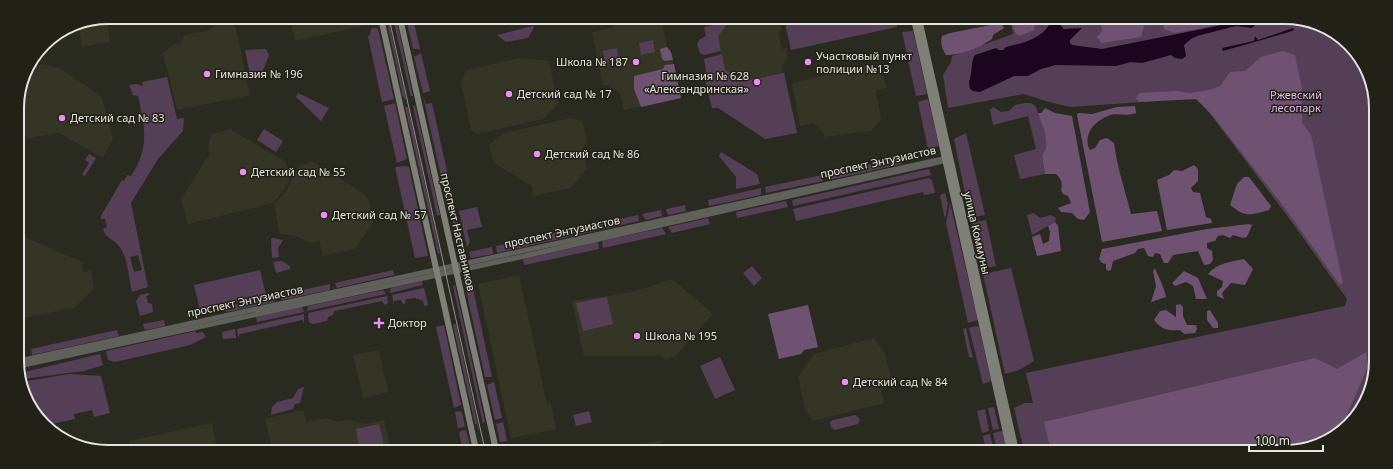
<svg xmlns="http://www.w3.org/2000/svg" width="1393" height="469" viewBox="0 0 1393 469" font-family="'Noto Sans',sans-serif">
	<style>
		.built { fill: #343524 }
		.green { fill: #553f57; fill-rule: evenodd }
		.forest { fill: #6f5272 }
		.water { fill: #1c051e }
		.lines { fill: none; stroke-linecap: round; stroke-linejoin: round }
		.tertiary { stroke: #61615c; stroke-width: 5 }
		.secondary { stroke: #7f8077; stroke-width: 6 }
		.tram { stroke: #92938b; stroke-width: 1 }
		.poi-dot { fill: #ee8cf8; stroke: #212117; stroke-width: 1.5 }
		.labels { text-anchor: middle; stroke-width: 3; stroke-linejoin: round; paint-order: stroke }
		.poi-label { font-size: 11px; fill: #e4e5de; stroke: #212117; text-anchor: start }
		.park-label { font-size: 11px; fill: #e8b6ec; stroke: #212117 }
		.street-label { font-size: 11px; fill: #e4e5de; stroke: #212117 }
		.rim { fill: none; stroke: #e4e5de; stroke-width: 2 }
	</style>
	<rect width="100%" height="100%" fill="#2a2b20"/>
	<path class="built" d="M290,17l76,1 2,7 -73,16z
		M613,18h48l6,29 4,5 10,46 -57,12 -4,-17 -13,-8 -4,1 -11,-54 23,-5z
		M713,19h62l5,4 2,7 -4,1 4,18 4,-1 1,9 -5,9 14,60 -62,-17z
		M107,23l3,19 -28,5 -3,-19z
		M227,23h4l5,5 14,67 -73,15 -14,-57 11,-9 7,1 3,-10 26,-5 6,-5z
		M520,58l29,3 9,43 -15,15 -66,15 -6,-4 -10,-46 5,-14z
		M42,64l19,5 40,27 12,43 -10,19 -44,-25 -30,5 -12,-3v-33l1,-3 5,-5 -2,-10 3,-11 2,-3z
		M866,65l17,11 4,12 -11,2 5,29 -10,12 -47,6v-4l-10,-10 -14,3 -8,-43z
		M571,118l11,3 1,2 4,19 -4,6 4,21 -16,19 -38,8 -1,-10 -38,-23 -5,-18 14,-12z
		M230,129l56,33 3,19 -6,11 -10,11 -85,21 -7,-25 28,-44 -1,-10 4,-11z
		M312,161l54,34 4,7 3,20 -18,27 -32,7 -4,-15 -7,2 -17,-7 -15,-2 -1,-3 -5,-27 10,-10 15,-27z
		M18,234l64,28 1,10 8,-1 3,18 -19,18 -49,11 -8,-6z
		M519,275l28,129 4,-1 5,26 -45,9 -33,-154z
		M672,279l39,33 1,3 -38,43 -2,-1 -6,3 -8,-6 -3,2h-71l-12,-55 61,-9z
		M874,338l11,16 8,32 -12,3 3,14 -71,18 -8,-12 -7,-32 16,-23z
		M379,350l9,42 -25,6 -10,-43z
		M303,410l4,12 20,-4 10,4 11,-2 18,4 18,-4 7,30 -119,-1 -7,-30z
		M212,423l5,26h-87l-1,-8z
		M662,440l-3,10h-48z"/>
	<path class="green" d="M386,18h2l19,86 -2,-6h-2z
		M393,18h3l17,78h-2l1,6z
		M406,18h7l7,31h-7z
		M624,18h26l1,2 -25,5z
		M784,19h111l2,8 -106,23z
		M1010,19l299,1 44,28 21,43 -1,294 -33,48 -49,19 -267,-1 -10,-43 11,-5h8l-7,-30 319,-67 2,-7 -61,-85 -88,-116 -127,9 -22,-5 -25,-8 -76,14 -5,-33 8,-13 1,-6 61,-22z
		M729,22l-11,14 3,15 -17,4 -4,-2 -3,-9 2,-4 7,-4 -2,-9z
		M533,26l1,1 -6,11 -22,4 -9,-7z
		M374,28l4,1 16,70 -12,3 -14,-66 2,-1 1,-6z
		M913,31l14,63 -11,2 -14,-64z
		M653,40l2,12 -14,3 -2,-12z
		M617,48l2,12 -14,3 -2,-12z
		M266,49l3,6 -9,23 -10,-3 -5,-25z
		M421,53l9,38 -7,2 -9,-36z
		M722,54l3,16 20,11 39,-8 13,60 -32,6 -47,-31h-6l-8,-31h3l-3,-18z
		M167,77l10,42 7,-1 -1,13 -25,28 -27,44 17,84 -16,5c-3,-14 -4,-31 -11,-43 -4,-9 -16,-10 -18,-20l4,-2 -2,-8h-4v-3l21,-36 2,1 3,-6 4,1c19,-29 14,-48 7,-80l-5,-1 -4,-10 7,-1 7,2 -1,-4zM138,255l4,15 -8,2 -4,-15z
		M298,93l31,15 -8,13 -25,-24z
		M423,96l3,8 6,-1 22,100h-7z
		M928,99l11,47 -11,3 -10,-47z
		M395,103l12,56 -10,4 -13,-57z
		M1025,103h6l5,4 9,27 1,13 -4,9 3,18 -25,5 -6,-24 22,-6 -8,-33 -35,9 -3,-15 3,-3 8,5 8,-1 6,-6z
		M415,105l25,110 -3,1 -24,-110z
		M405,107h3l32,146 -2,1z
		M264,129l19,12 -7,11 -19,-12z
		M966,133l19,82 -15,3 -16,-79z
		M721,152l36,22 3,10 -24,5v-12l-17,-21z
		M89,154l7,4 -11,18 -3,-1 7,-12 -4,-3z
		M901,158l1,6 -73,16 -4,-6z
		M404,166l5,1 19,89 -13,2 -20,-91z
		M929,169l2,6 -138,31 -1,-6z
		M822,175l1,6 -57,12 -1,-6z
		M929,178l3,2 3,13 -11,2 -1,-3 -127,29 -3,-12z
		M761,188v7l-52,11 -1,-6z
		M945,193l3,10 -3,16 -5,-24z
		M786,201l2,6 -51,11 -1,-6z
		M950,203l28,117 -10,3 -22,-100z
		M685,205l1,6 -17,4 -2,-2 -1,-4z
		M477,207l5,20 -15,3 3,12 -3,5 -8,-36z
		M661,210l1,6 -16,4 -4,-6z
		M1034,213l6,5 11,-3 5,3 -1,4 -23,13 -5,-20z
		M638,215l1,6 -142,32 -1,-7z
		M456,216l8,32h-4l-8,-29z
		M708,218l2,6 -38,9 -4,-6z
		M986,220l10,46 -14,3 -10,-46z
		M662,228l4,6 -63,14 -1,-7z
		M273,238l10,2 -5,8 1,9 -7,1 -1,-19z
		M598,242l1,7 -75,16 -1,-6z
		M492,247l1,7 -22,4 -2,-6z
		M282,261l8,5v3l-14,4 -3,-11z
		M752,266l10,12 -8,8 -11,-13z
		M1011,268l23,93 -15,9 -14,4 -22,-100z
		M260,270l6,25 -66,15 -6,-25z
		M393,270l1,5 -57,13 -2,-5z
		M422,281l1,4 -33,8 1,-5z
		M330,284v6l-48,10 -3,-5z
		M472,284l20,93h-7l-20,-92z
		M455,285l30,137 -2,1 1,6 -31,-143z
		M424,288l4,17 -4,1 -1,-5 -8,-3 -9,1 -1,5h-2l-2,-4 -7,1v5l-2,-11z
		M383,290l3,4 -79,17 1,-5z
		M148,293l2,2 -4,1 2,7 4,1 1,8 -13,4 -4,-15 4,-6z
		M274,296l1,6 -49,10 -1,-5z
		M387,296l1,7 -3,2 -3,-4 -48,10 -1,4 -5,2 -1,4 -14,3 -4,-2 -1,-9z
		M607,297l6,27 -30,7 -7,-28z
		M302,307l2,5 -47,10 -1,-5z
		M304,314v9l-2,-3 -62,14 -2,4 -1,-9z
		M164,320l1,6 -20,4 -2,-6z
		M456,324l23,106h-1l-1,-6h-2l-22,-99z
		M444,325l17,80 -7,3 -18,-81z
		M977,326l2,1 12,54 -8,3 -14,-56z
		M966,328l7,30 -4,-1 -6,-28z
		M235,329l1,9 -13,1 -1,-7z
		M117,330l2,6 -87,19 -1,-6z
		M196,331v2l7,-1 3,5 -16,8 -75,17 -7,-2 -2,-9z
		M100,354l3,11 -19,6 -62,8 -2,-6z
		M720,357l15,33 -20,9 -15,-33z
		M69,374l32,2 9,37 -16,4 -2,-7 -18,4 1,5 -28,6 -7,-4 -18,-39z
		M494,382l8,36 -7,2 -8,-35z
		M304,387l-4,16 -5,1 -2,5 -22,6 1,-8 5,-5 16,-4 5,-9z
		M994,407l5,22 -6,1 -5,-22z
		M985,409l4,22 -7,2 -5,-22z
		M459,411l3,1 3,15 -7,1 -3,-16z
		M589,411l3,11 -16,4 -3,-11z
		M855,415l5,4 -2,5 -23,6 -4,-3 -1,-5 3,-2z
		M503,422l4,19 -7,1 -4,-18z
		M379,424l6,26h-25l-4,-21z
		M466,430l5,20h-8l-4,-17 2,-2z
		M1003,431l4,20h-10l-4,-18z
		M990,434l4,17h-8l-3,-15z"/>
	<path class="forest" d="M1010,19h26l-2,11 -14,6 -4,-2z
		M1092,20h54l-5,17 -39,6 -5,-6 5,-6 -1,-6z
		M1165,20l21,1 45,-1 -28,8 -29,5 -10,-4 -1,-6z
		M1001,23l3,5 -11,7 -1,4c-13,9 -30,16 -46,16 -4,-6 -6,-12 -4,-19l8,-3z
		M667,47l4,5 2,8 -8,1 -3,-2 -2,-10z
		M1282,51l13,4 7,34v34l9,12 32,148 -3,2 -59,-82 -69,-88 -16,-16 -56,3 -4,-3 3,-6 38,-2 13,2 19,-3 11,-4 10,-14 15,-1 16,-14z
		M674,64l7,34 -40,9 -7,-18v-13l29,-7 2,-4z
		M1135,106l1,7c-9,4 -19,-1 -28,3 -14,5 -26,20 -18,34l5,-2 5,-8 7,-2 7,5c3,24 11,47 17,71l26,-3 5,20 -60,11 -25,-127 1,-2 14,1 25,-7z
		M1045,108l10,5 17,3 17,91 1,5 -6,8 -6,-1 -6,-6 -11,-1 -3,-4 13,-5 -3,-7 -5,-2 -2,-4c2,-7 0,-11 -5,-16h-11l-3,-18 4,-9 -1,-13 -7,-21h3z
		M1194,165l4,4v12l-7,7 2,4 7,1 6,24 5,2 1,4 -45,7 -10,-50 12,-5 5,-5 8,1z
		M1244,177h5l22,29 -2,4c-19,5 -23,8 -39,-5l7,-21z
		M1055,222l3,4 3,25 -24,5 -5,-19 8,-3 3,10 6,-3 1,-9 -2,-6z
		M1249,224l3,1 -5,12 -4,1 -10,-3 -3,3 -7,-3 -5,1 -3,5 -8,2v5l5,3 1,9 -3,4 -6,1 -6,-14 -25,4 -5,8h-4l-4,-9 -5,-1 -2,4 -5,-1 -4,-8 -6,1 -3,4 -22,8 -2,9 -3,1 -2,-2v-5l-4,-1 -3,-4 3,-10 105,-20z
		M1244,259l9,10 -8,16 -14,-2 -9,10 2,6 -7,-3v-5l5,-4 1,-6 -15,-7c9,-11 22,-12 36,-15z
		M1155,268c4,11 9,18 11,29l-15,5 5,-16 -3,-15z
		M1184,271l14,7 9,21h-11l-3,-13 -7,-4 -11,4 -3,-3z
		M1180,304l3,3v9l4,9h9l1,4 -2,4 -11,1 -4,-4c-12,1 -18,0 -26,-10l6,-9 6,-1 10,7v-12z
		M808,305l10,42 -14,3 -3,4 -22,5 -11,-45z
		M1210,310l8,13v5h-5l-6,-8v-9z
		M1366,352l2,14 -25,58 -6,3v7l-46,18 -240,-1 -7,-29 271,-64 22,11z"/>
	<path class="water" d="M1052,19l8,1 1,6 3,3 18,-1 -12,12v3l2,2 30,4 115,-23 22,-6h25l-6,2 -6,6 -16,-2 -39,10 -6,3 -7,6 2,11 -4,3 -7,-1 -4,-3 -29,8 -11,-1 -15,4 -60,-1 -15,4 -13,7h-14l-34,16 -7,-1 -3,-2 -1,-7c4,-10 1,-19 6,-27l21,-7 3,2h4l3,-3c18,-4 39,-9 46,-28z
		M1293,28l1,2 -5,2 -66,19 -1,-3 32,-7 1,-5 3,4z"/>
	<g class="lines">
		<path class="tertiary" d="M19,361l928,-203
			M19,366l501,-109 428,-97"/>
		<path class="secondary" d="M381,18l95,432
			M400,18l96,432
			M914,19l96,432
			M919,19l97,432"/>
		<path class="tram" d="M389,18l96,432"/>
	</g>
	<g class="poi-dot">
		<circle cx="636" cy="62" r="4"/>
		<circle cx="808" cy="62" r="4"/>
		<circle cx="207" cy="74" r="4"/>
		<circle cx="757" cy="82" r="4"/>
		<circle cx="509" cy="94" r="4"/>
		<circle cx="62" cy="118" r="4"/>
		<circle cx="537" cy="154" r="4"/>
		<circle cx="243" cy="172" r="4"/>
		<circle cx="324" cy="215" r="4"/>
		<path d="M377 317h4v4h4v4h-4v4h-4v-4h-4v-4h4z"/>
		<circle cx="637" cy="336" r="4"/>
		<circle cx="845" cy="382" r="4"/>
	</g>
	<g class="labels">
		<g class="poi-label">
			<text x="816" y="60">Участковый пункт<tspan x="816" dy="13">полиции №13</tspan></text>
			<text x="628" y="66" text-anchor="end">Школа № 187</text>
			<text x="215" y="78">Гимназия № 196</text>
			<text x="749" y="80" text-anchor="end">Гимназия № 628<tspan x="749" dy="13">«Александринская»</tspan></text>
			<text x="517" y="98">Детский сад № 17</text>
			<text x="70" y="122">Детский сад № 83</text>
			<text x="545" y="158">Детский сад № 86</text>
			<text x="251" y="176">Детский сад № 55</text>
			<text x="332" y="219">Детский сад № 57</text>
			<text x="388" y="327">Доктор</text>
			<text x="645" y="340">Школа № 195</text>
			<text x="853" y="386">Детский сад № 84</text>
		</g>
		<g class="park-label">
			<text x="1296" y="99">Ржевский<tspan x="1296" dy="13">лесопарк</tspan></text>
		</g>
		<g class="street-label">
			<text transform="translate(878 162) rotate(-12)" y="4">проспект Энтузиастов</text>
			<text transform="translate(458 232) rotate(77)" y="4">проспект Наставников</text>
			<text transform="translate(562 232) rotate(-12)" y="4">проспект Энтузиастов</text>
			<text transform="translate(977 233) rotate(77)" y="4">улица Коммуны</text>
			<text transform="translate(245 301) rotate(-12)" y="4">проспект Энтузиастов</text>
		</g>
	</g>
	<path d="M0 0H1393V469H0ZM108 24H1285A84 84 0 0 1 1369 108V361A84 84 0 0 1 1285 445H108A84 84 0 0 1 24 361V108A84 84 0 0 1 108 24Z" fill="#212117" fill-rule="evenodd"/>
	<path class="rim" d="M108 24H1285A84 84 0 0 1 1369 108V361A84 84 0 0 1 1285 445H108A84 84 0 0 1 24 361V108A84 84 0 0 1 108 24Z"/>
	<path d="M1249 445v6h74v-6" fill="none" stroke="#e4e5de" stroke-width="2"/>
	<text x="1255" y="445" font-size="12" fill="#e4e5de" stroke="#212117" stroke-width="3" paint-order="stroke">100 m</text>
</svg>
